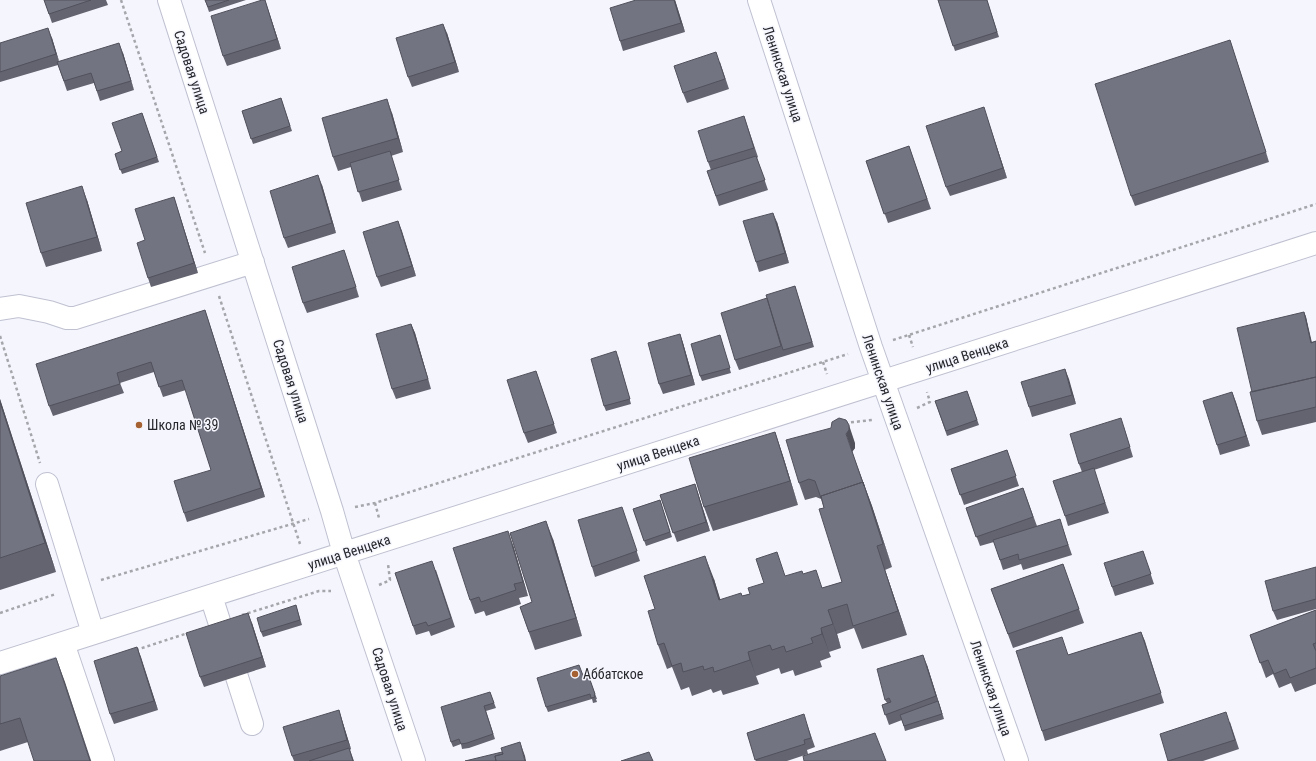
<svg xmlns="http://www.w3.org/2000/svg" width="1316" height="761" viewBox="0 0 1316 761" font-family="'Roboto Condensed',sans-serif">
	<style>
		.lines { fill: none; stroke-linecap: round; stroke-linejoin: round }
		.minor-casing { stroke: #bfc1d1; stroke-width: 24 }
		.path { stroke: #a5a6ac; stroke-width: 2.5; stroke-dasharray: 3 3; stroke-linecap: butt }
		.minor { stroke: #fff; stroke-width: 22 }
		.wall { fill: #636470 }
		.shaded-wall { fill: #50515b }
		.building { fill: #737482; stroke: #50515b }
		.poi-dot { fill: #a56131; stroke: #f5f6fd; stroke-width: 1.5 }
		.labels { text-anchor: middle; stroke-width: 3; stroke-linejoin: round; paint-order: stroke }
		.street-label { font-size: 14px; fill: #26272d; stroke: #f5f6fd }
		.poi-label { font-size: 14px; fill: #26272d; stroke: #f5f6fd; text-anchor: start }
	</style>
	<rect width="100%" height="100%" fill="#f5f6fd"/>
	<g class="lines">
		<g class="minor-casing">
			<path id="minor" d="M169,0l163,511 12,42 70,208
				M759,0l112,347 146,414
				M0,309l19,-3 30,6 18,6h8l178,-56
				M47,484l46,149
				M211,596l41,128
				M63,643l40,118
				M0,663l1316,-420"/>
		</g>
		<path class="path" d="M121,0l84,253
			M219,296l81,248
			M909,335l4,12
			M0,336l40,127
			M893,340l423,-136
			M823,362l4,12
			M917,408l13,-6 -3,-10
			M845,423l27,-3
			M375,503l4,15
			M355,507l20,-4 473,-149
			M101,580l208,-61
			M379,585l11,-5 -2,-16
			M0,613l56,-19
			M242,615l77,-24h12
			M136,650l52,-17"/>
		<use href="#minor" class="minor"/>
	</g>
	<path class="wall" d="M44,0h62l2,5 -56,18z
		M205,0h41l-37,12z
		M265,0l16,49 -54,17 -4,-10z
		M675,0l10,32 -62,19 -3,-10z
		M938,0h49l12,37 -44,14z
		M447,33l12,39 -47,15 -4,-10z
		M52,38l7,24 64,-9 11,37 -34,11 -6,-18 -27,8 -9,-26 -58,17v-39z
		M1230,40l39,122 -134,44 -4,-10z
		M720,62l9,27 -42,14 -4,-10z
		M281,98l11,33 -39,13 -11,-33z
		M142,113l17,49 -37,12 -7,-20 7,-3z
		M392,113l11,39 -12,4 11,34 -40,12 -11,-35 -13,4 -5,-14z
		M744,116l14,41 -1,1 11,32 -49,16 -12,-35 4,-1 -3,-8z
		M987,117l20,61 -57,18 -4,-9z
		M909,146l22,63 -43,14 -22,-62z
		M322,185l14,48 -48,15 -4,-10z
		M174,197l24,76 -47,14 -3,-9 -3,-38z
		M87,200l15,51 -56,16 -5,-14z
		M398,221l18,55 -35,11 -4,-10z
		M777,222l12,41 -30,9 -3,-10z
		M344,250l15,47 -52,16 -4,-10z
		M795,286l19,61 -75,23 -4,-10 32,-62z
		M205,310l60,187 -78,25 -3,-9 27,-43 -25,-80 -23,7 -9,-25 -34,11 4,10 -71,23 -4,-10z
		M1304,312l2,5 5,25 5,-1v81l-54,13 -5,-14 -5,-29z
		M411,324l4,9 16,56 -35,10 -4,-10z
		M680,334l3,9 12,42 -32,9 -4,-10z
		M720,335l11,38 -29,8 -2,-5z
		M618,356l13,48 -25,7 -2,-5z
		M1065,369l11,35 -44,13 -3,-10z
		M536,371l21,62 -29,10 -4,-10z
		M967,391l12,34 -32,11 -12,-35z
		M1232,392l18,54 -30,9 -3,-10z
		M0,399l56,173 -56,18z
		M1124,427l9,30 -39,13 15,43 -41,13 -3,-10 17,-44 -3,-8z
		M775,432l8,24 15,49 -85,26 -9,-24z
		M855,443v5l-3,4 20,54 20,61 -7,3 22,65 -45,14 -8,-21 -17,6 4,14 -12,4 2,5 -11,4 2,6 -27,9 -2,-6 -12,4 -2,-6 -23,8 3,8 -36,11 -2,-5 -8,3 -2,-4 -19,7 -3,-9 -8,3 -9,-23 -5,2 -9,-24 -3,-36 59,-30 6,21 22,-4 8,-2 36,-18 17,-2 19,14 20,-6 -18,-74 -3,-9 -5,-2 -11,3 -6,-17z
		M1007,450l12,36 -55,19 -13,-36z
		M695,484l15,47 -33,11 -17,-47z
		M1023,488l14,38 26,3 9,26 -49,15 -2,-6 -18,6 -9,-28 -14,4 -14,-38z
		M660,500l12,37 -26,9 -13,-37z
		M625,517l15,44 -45,16 -3,-10z
		M553,539l29,97 -47,14 -15,-43 12,-5z
		M513,545l15,51 -9,2 2,6 -35,12 -2,-5 -9,3 -5,-14z
		M1143,551l11,33 -39,12 -3,-9z
		M1063,564l21,59 -71,25 -22,-59z
		M1316,567v42l-39,11 -4,-9z
		M436,570l19,57 -24,9 -2,-5 -13,4 -21,-62z
		M296,605l6,20 -39,12 -2,-5z
		M1316,610v74l-21,8 -4,-9 -12,5 -6,-14 -7,4 -16,-43z
		M252,623l14,44 -62,20 -4,-10z
		M1141,632l23,71 -119,38 -3,-10 26,-76z
		M137,647l21,63 -44,14 -4,-10z
		M927,665l17,54 -39,12 -3,-11 -13,5 -7,-20 5,-2 -2,-3z
		M0,676l65,6 -37,60 -28,9z
		M589,677l8,22h-1l1,3 -4,1 -1,-4 -44,13 -2,-5 38,-29z
		M490,692l6,16 -10,3 9,28 -26,9 -7,1 -1,-5 -8,3 -2,-5z
		M339,710l3,10 9,29 -1,1 4,11h-60l-2,-5z
		M1230,722l9,27 -36,12h-35z
		M807,724l8,23 -8,3 1,4 -21,7h-31l-9,-28z"/>
	<path class="shaded-wall" d="M265,0l3,9 13,40 -4,-10z
		M674,0h1l10,32 -4,-9z
		M443,24l4,9 12,39 -4,-10z
		M48,28l4,10 8,26 -4,-10z
		M1230,40l3,10 36,112 -3,-10z
		M119,43l4,10 11,37 -3,-9z
		M387,99l5,14 11,39 -5,-14z
		M984,107l3,10 20,61 -4,-10z
		M318,175l4,10 14,48 -4,-10z
		M82,186l5,14 15,51 -5,-14z
		M174,197l3,10 21,66 -4,-10z
		M773,213l4,9 12,41 -4,-10z
		M398,221l4,10 14,45 -4,-10z
		M344,250l3,10 12,37 -3,-10z
		M205,310l3,9 57,178 -4,-9z
		M1304,312l2,5 7,30 -2,-4z
		M411,324l4,9 16,56 -3,-10z
		M680,334l3,9 12,42 -4,-10z
		M1065,369l4,10 7,25 -4,-9z
		M1232,392l4,10 14,44 -4,-10z
		M0,399l56,173 -11,-29 -45,-141z
		M849,425l6,18v5l-3,4 20,54 20,61 -46,-133z
		M775,432l8,24 15,49 -8,-24z
		M695,484l3,9 12,38 -4,-9z
		M546,521l7,18 29,97 -6,-18z
		M508,531l5,14 15,51 -5,-14z
		M877,546l8,24 22,65 -9,-24z
		M705,556l9,23 14,45 -9,-24z
		M828,610l9,24 4,14 -8,-24z
		M248,613l4,10 14,44 -4,-10z
		M821,628l8,24 2,5 -9,-23z
		M1141,632l4,9 19,62 -3,-10z
		M137,647l4,10 17,53 -4,-9z
		M748,652l8,24 3,8 -9,-24z
		M923,655l4,10 17,54 -8,-23z
		M56,658l9,24 26,79h-1z
		M339,710l3,10 9,29 -4,-9z
		M520,742l5,14 1,5h-1z"/>
	<path class="building" d="M44,0h47l-42,14z
		M205,0h24l-21,7z
		M262,0h3l12,39 -54,17 -12,-40z
		M636,0h38l7,23 -61,18 -10,-33z
		M938,0h49l10,32 -44,14z
		M443,24l12,38 -47,15 -12,-39z
		M48,28l8,26 -56,18v-29z
		M1230,40l36,112 -135,44 -36,-112z
		M119,43l12,38 -34,10 -6,-18 -27,8 -7,-19z
		M716,52l9,27 -42,14 -9,-27z
		M281,98l9,28 -39,13 -9,-28z
		M387,99l11,39 -65,19 -11,-39z
		M984,107l19,61 -57,19 -20,-61z
		M142,113l15,44 -37,13 -5,-16 7,-3 -10,-28z
		M744,116l10,32 -46,14 -10,-31z
		M909,146l18,53 -43,15 -18,-53z
		M390,151l9,29 -41,12 -8,-29z
		M756,156l9,24 -49,16 -9,-25z
		M318,175l14,48 -48,15 -14,-47z
		M82,186l15,51 -56,16 -15,-50z
		M174,197l20,66 -46,15 -11,-35 8,-3 -10,-31z
		M773,213l12,40 -29,9 -13,-41z
		M398,221l14,45 -35,11 -14,-45z
		M344,250l12,37 -53,16 -11,-36z
		M795,286l17,56 -29,8 -17,-55z
		M767,298l14,48 -46,14 -14,-47z
		M205,310l56,178 -77,25 -10,-32 37,-11 -29,-90 -23,7 -8,-25 -34,11 3,11 -71,22 -13,-42z
		M1304,312l7,31 5,-2v36l-64,15 -15,-64z
		M411,324l17,55 -36,10 -16,-55z
		M680,334l11,41 -32,9 -11,-41z
		M720,335l10,33 -30,8 -9,-32z
		M616,351l14,48 -26,7 -13,-47z
		M1065,369l7,26 -43,12 -8,-25z
		M536,371l18,53 -30,9 -17,-53z
		M1316,377v30l-59,14 -7,-29z
		M967,391l10,29 -31,11 -11,-30z
		M1232,392l14,44 -29,9 -14,-44z
		M0,402l45,141 -45,15z
		M839,418l7,2 3,5v5l-3,4 18,52 -1,-4 -42,14v2l-6,-17 -6,-2 -10,4 -13,-43 45,-12 1,-6z
		M1121,418l9,29 -51,17 -9,-30z
		M775,432l15,49 -86,26 -15,-49z
		M1007,450l9,26 -56,19 -9,-26z
		M1094,468l11,35 -40,13 -12,-35z
		M863,482l20,62 -6,2 21,65 -45,15 -6,-22 -19,6 5,14 -12,4 1,6 -11,4 2,5 -27,9 -2,-6 -12,4 -2,-5 -22,7 2,8 -36,12 -1,-5 -9,3 -1,-4 -20,6 -2,-9 -9,3 -8,-23 -6,2 -10,-34 7,-2 -11,-33 61,-20 14,44 22,-7 1,3 8,-2 -2,-6 16,-5 -8,-24 21,-7 8,24 17,-5 1,3 13,-4 6,18 20,-6 -23,-73 5,-1 -3,-12z
		M695,484l11,38 -33,11 -13,-38z
		M1023,488l10,29 -57,20 -10,-29z
		M660,500l10,32 -26,9 -11,-32z
		M622,507l15,44 -45,16 -14,-47z
		M1060,519l8,26 -49,15 -1,-6 -18,6 -7,-20z
		M546,521l30,97 -47,14 -9,-25 12,-5 -22,-69z
		M508,531l15,51 -9,2 2,6 -35,12 -2,-5 -9,3 -17,-52z
		M1143,551l8,23 -39,13 -8,-24z
		M432,561l19,57 -23,8 -2,-4 -13,4 -18,-53z
		M1063,564l16,45 -71,25 -17,-45z
		M1316,567v32l-43,12 -8,-30z
		M296,605l4,15 -39,12 -4,-14z
		M1316,610v33l-3,1 3,7v17l-26,10 -4,-9 -12,5 -6,-14 -8,3 -10,-28z
		M248,613l14,44 -62,20 -14,-44z
		M1141,632l20,61 -119,38 -26,-80 46,-14 6,18z
		M137,647l17,54 -44,13 -16,-53z
		M923,655l13,41 -51,19 -3,-10 9,-3 -2,-4 -4,2 -8,-31z
		M56,658l34,103h-56l-14,-43 -20,6v-48z
		M579,665l5,13 5,-1 6,17 -1,1 1,2 -4,1 -1,-4 -44,13 -9,-29z
		M490,692l4,11 -10,3 9,28 -26,9 -6,1 -2,-5 -8,3 -10,-35z
		M938,701l4,13 -38,12 -4,-11z
		M339,710l8,30 -55,16 -9,-29z
		M1226,712l9,28 -67,21 -8,-27z
		M804,714l7,24 -7,2 1,4 -50,16 -8,-27z
		M875,733l11,28h-82l-1,-5z
		M520,742l5,19h-29l-1,-5 8,-2 -2,-6z
		M349,748l4,13h-44z
		M502,752l1,2 -8,2 1,5h-31z
		M649,752l4,9h-32z"/>
	<g class="poi-dot">
		<circle cx="139" cy="425" r="4"/>
		<circle cx="575" cy="674" r="4"/>
	</g>
	<g class="labels">
		<g class="street-label">
			<text transform="translate(192 72) rotate(72)" y="5">Садовая улица</text>
			<text transform="translate(783 74) rotate(72)" y="5">Ленинская улица</text>
			<text transform="translate(967 355) rotate(-18)" y="5">улица Венцека</text>
			<text transform="translate(291 381) rotate(72)" y="5">Садовая улица</text>
			<text transform="translate(883 382) rotate(71)" y="5">Ленинская улица</text>
			<text transform="translate(658 453) rotate(-18)" y="5">улица Венцека</text>
			<text transform="translate(349 552) rotate(-18)" y="5">улица Венцека</text>
			<text transform="translate(991 688) rotate(71)" y="5">Ленинская улица</text>
			<text transform="translate(390 689) rotate(72)" y="5">Садовая улица</text>
		</g>
		<g class="poi-label">
			<text x="147" y="430">Школа № 39</text>
			<text x="583" y="679">Аббатское</text>
		</g>
	</g>
</svg>
